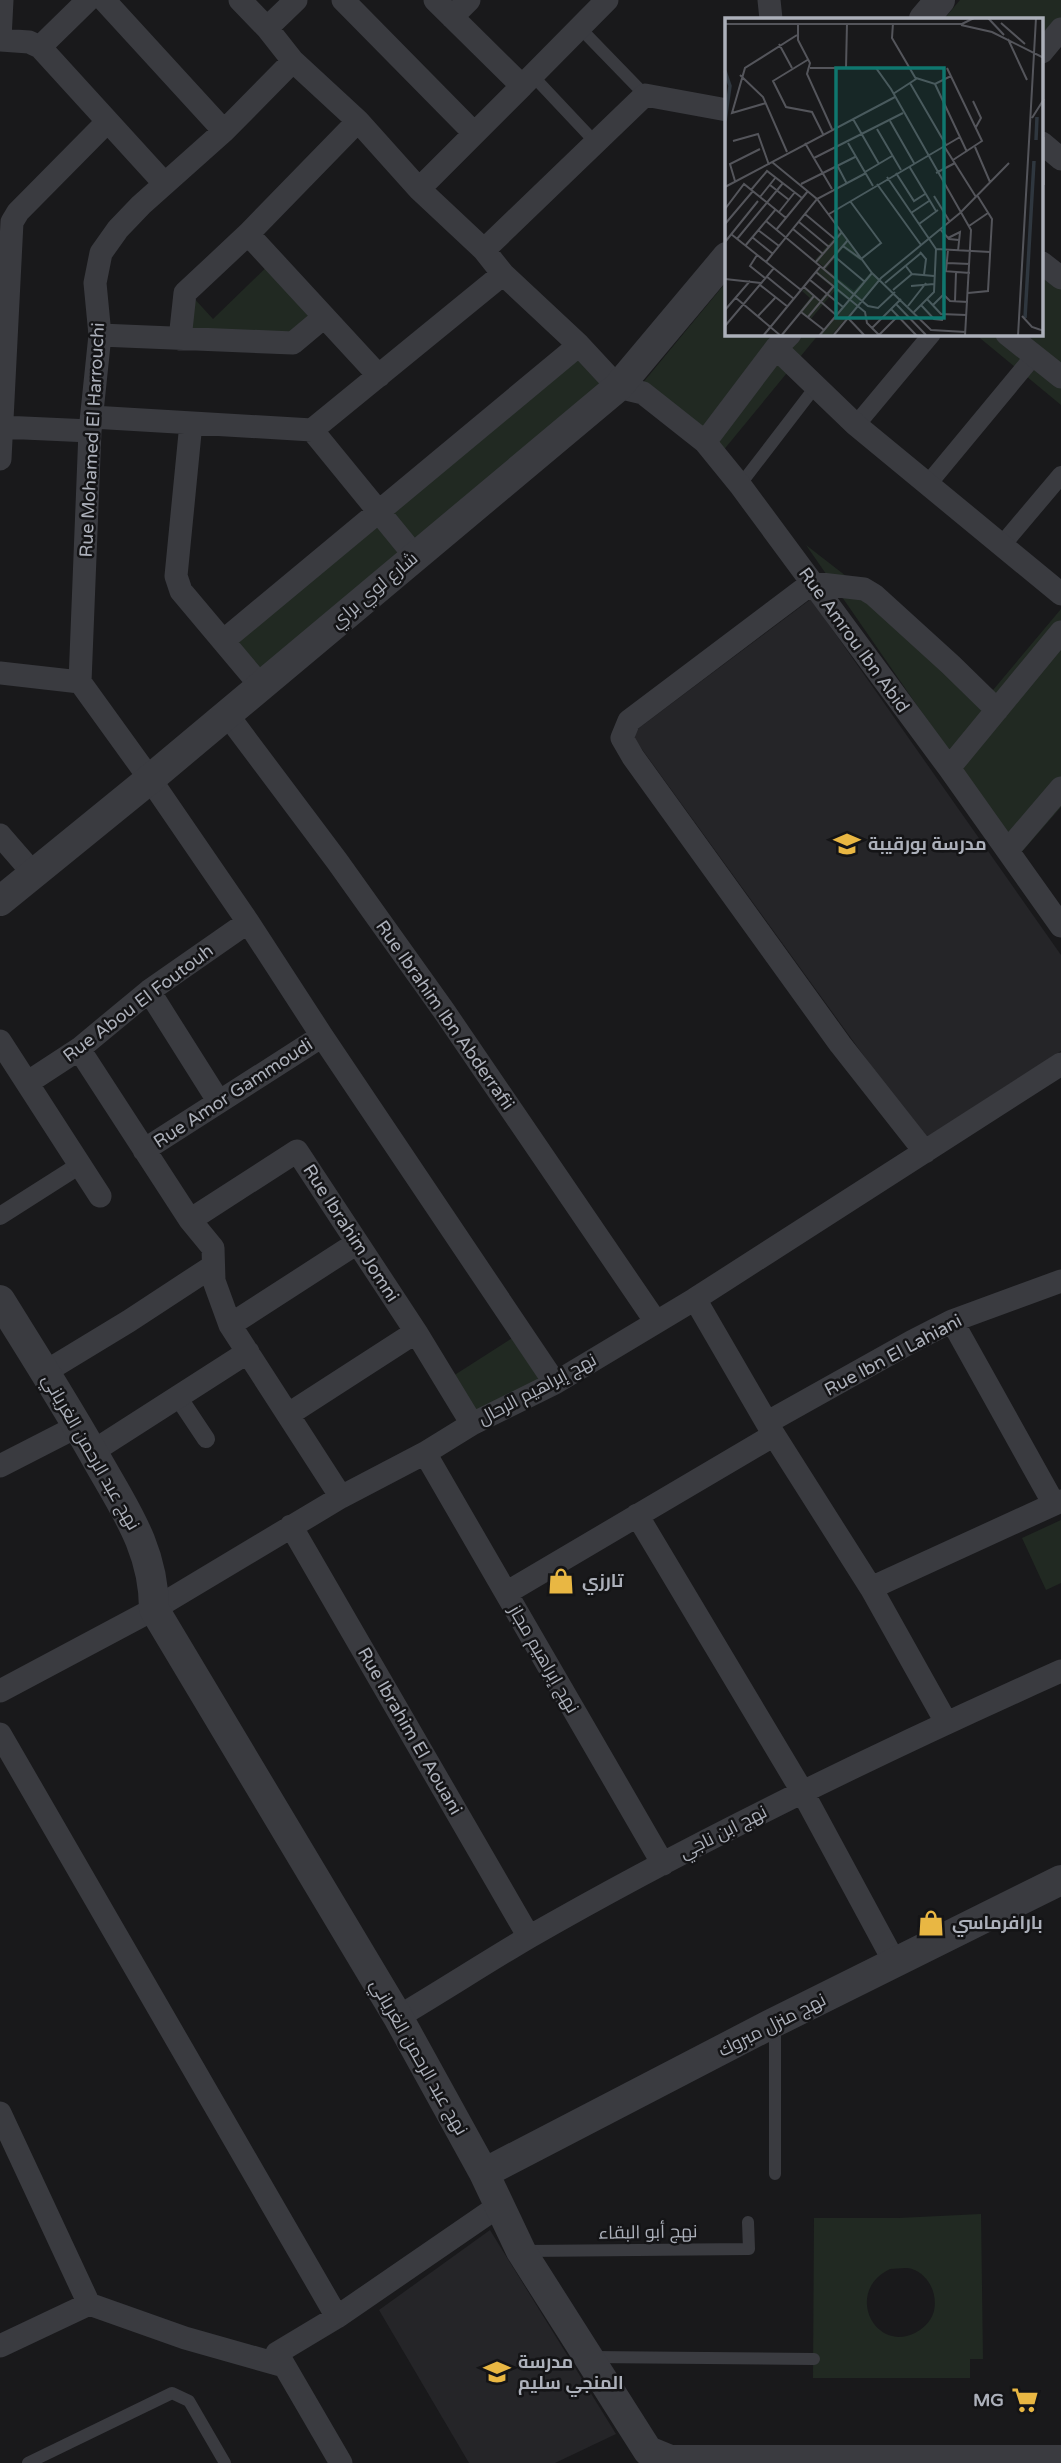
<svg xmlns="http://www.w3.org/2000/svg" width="1061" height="2463" viewBox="0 0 1061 2463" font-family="'Varela Round',Cairo,sans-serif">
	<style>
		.built { fill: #252528 }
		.green { fill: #212922; fill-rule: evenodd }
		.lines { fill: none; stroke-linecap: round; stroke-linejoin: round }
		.service { stroke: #3a3b40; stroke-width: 12 }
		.pedestrian { stroke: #3a3b40; stroke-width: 18 }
		.minor { stroke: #3a3b40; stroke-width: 23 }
		.tertiary { stroke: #3a3b40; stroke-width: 30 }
		.labels { text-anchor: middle; stroke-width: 5; stroke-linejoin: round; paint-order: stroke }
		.street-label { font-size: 18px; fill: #acb0ba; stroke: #141416 }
		.poi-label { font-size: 18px; font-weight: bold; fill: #acb0ba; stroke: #141416; text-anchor: start }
		.inset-river { fill: none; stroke: #2f373f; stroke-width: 3.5 }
		.inset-road { fill: none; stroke: #54555b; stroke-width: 2 }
		.view { fill: #0f766e; fill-opacity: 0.15; stroke: #0f766e; stroke-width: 3.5 }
		.inset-edge { fill: none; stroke: #acb0ba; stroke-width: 3.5 }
	</style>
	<rect width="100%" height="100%" fill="#19191b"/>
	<path class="built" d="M811,599l250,356v96l-137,88 -293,-405z
		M490,2230l126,204 -61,29h-86l-90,-153z"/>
	<path class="green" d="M960,0h101v39l-19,23v-43h-98z
		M1042,256l19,15v134l-86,-71h67z
		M277,257l58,57 -39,36 -121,-5 6,-61 32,35z
		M727,281v53h92l-97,118 -81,-67z
		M580,354l31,37 -347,288 -31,-37z
		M806,545l187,145 68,-81v198l-41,47z
		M514,1337l27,42 -61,39 -27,-42z
		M1061,1520v63l-15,7 -24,-52z
		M981,2214l2,145h-13v19h-157l1,-160h85zM890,2269c7,0 16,-2 22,0 18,6 27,28 21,45 -3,8 -10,15 -18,19 -41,20 -71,-42 -25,-64z"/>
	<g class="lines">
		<path class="service" d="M579,27l66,68
			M532,75l64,68
			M740,485l76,-99
			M775,2174v-152
			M525,2251l224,-2 -1,-27
			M590,2357l224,2
			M28,2463l144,-70 17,8 36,62"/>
		<path class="pedestrian" d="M856,425l76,-91
			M928,484l106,-128
			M1002,545l59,-70
			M0,1216l80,-51
			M178,1397l28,42"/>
		<path class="minor" d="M104,0l120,131
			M240,0l27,28 26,33 65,60 61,68 65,61 19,24 76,71 39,42 25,6 62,49 35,43 209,283 112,158
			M343,0l131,133
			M769,0l2,19
			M452,17l17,-17
			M267,28l29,-28
			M0,39l2,-39
			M0,40l29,2 11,5 124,136
			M40,47l48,-47
			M1042,52l19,-23
			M293,61l-69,70 -83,74 -23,24 -17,24 -6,30 5,52 -10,96 -10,251 70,97 98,143 74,114 233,347
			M522,86l85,-86
			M1042,143l19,16
			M419,189l103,-103 -87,-86
			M248,234l131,142
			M484,250l161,-155 82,15
			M1042,263l19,15
			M1007,334l54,43
			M100,335l193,8 31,-26
			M180,339l5,-46 63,-59 110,-113
			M776,348l80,77 205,169
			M92,417l220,13 103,126
			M191,423l-15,153 5,15 79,94
			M2,427l88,4
			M312,430l191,-156
			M705,442l71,-94 14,-14
			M0,459l12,-237 6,-10 89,-90
			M223,641l356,-296
			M0,673l80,9
			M226,713l111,148 107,150 212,311
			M949,768l112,-136
			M0,835l33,38
			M1008,850l53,-62
			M149,991l70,111
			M0,1041l100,155
			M79,1049l111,171 23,28 1,33 16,44 111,172
			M27,1083l52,-34 70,-58 99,-69
			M144,1150l178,-114
			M925,1152l-85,-108 -207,-287 -11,-19 7,-17 183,-138 52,6 10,6 77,70 46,45
			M190,1220l107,-69 119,181 56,92
			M695,1299l79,136 97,153 75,134
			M952,1321l102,183
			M230,1325l127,-82
			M45,1372l84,-51 84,-55
			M289,1414l127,-82
			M768,1422l143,-80 41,-21 109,-40
			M92,1452l156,-100
			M425,1453l238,411
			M0,1466l78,-40
			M637,1515l165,276 93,172
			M291,1526l238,411
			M871,1588l190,-87
			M506,1593l268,-158
			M0,1691l154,-82 187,-112 84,-44 47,-29 83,-41 140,-84 366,-235
			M0,1734l337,583
			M398,2017c44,-26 87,-54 131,-80 172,-99 351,-185 532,-266
			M0,2113l89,191
			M0,2346l89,-42 96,34 99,28
			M341,2463l-64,-110 60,-36 163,-112"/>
		<path class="tertiary" d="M924,19l16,-19
			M0,901l150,-122 468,-392 109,-130
			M0,1300c31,50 63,100 92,151 29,53 62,95 62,158l244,408 86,156 37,78 127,200 22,9h391
			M484,2173l291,-151 286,-142"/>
	</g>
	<defs>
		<g id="school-bare" transform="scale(2.1)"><path d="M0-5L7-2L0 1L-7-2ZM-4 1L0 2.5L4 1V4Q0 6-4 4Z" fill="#e9b743" stroke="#141416" stroke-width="2.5" paint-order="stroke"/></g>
		<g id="shop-bare" transform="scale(2.1)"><path d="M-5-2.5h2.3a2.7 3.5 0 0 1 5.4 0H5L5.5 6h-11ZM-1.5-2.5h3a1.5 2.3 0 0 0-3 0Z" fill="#e9b743" stroke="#141416" stroke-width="2.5" paint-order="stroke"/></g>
		<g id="supermarket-bare" transform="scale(2.1)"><path d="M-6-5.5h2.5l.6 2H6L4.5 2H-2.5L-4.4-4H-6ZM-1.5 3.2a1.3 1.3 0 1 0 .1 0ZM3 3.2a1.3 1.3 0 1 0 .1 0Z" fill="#e9b743" stroke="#141416" stroke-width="2.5" paint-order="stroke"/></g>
	</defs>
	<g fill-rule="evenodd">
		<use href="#school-bare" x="847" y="844"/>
		<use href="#shop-bare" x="561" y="1581"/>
		<use href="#shop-bare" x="931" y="1923"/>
		<use href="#school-bare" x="497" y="2372"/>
		<use href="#supermarket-bare" x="1025" y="2400"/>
	</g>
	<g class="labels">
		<g class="street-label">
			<text transform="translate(92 440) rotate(-87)" y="6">Rue Mohamed El Harrouchi</text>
			<text transform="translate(374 590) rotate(-40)" y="6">شارع لوي براي</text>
			<text transform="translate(854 640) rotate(54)" y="6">Rue Amrou Ibn Abid</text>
			<text transform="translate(138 1003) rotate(-37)" y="6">Rue Abou El Foutouh</text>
			<text transform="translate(445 1015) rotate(55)" y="6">Rue Ibrahim Ibn Abderrafii</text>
			<text transform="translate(233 1093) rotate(-33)" y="6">Rue Amor Gammoudi</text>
			<text transform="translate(351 1233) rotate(57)" y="6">Rue Ibrahim Jomni</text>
			<text transform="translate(893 1355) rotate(-28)" y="6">Rue Ibn El Lahiani</text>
			<text transform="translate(537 1389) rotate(-28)" y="6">نهج إبراهيم الرحال</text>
			<text transform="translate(91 1452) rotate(60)" y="6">نهج عبد الرحمن الغرياني</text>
			<text transform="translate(544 1659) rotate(60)" y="6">نهج إبراهيم مجاز</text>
			<text transform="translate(410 1731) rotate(60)" y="6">Rue Ibrahim El Aouani</text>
			<text transform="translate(723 1832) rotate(-27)" y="6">نهج ابن ناجي</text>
			<text transform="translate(772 2025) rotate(-27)" y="6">نهج منزل مبروك</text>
			<text transform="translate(419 2057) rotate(60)" y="6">نهج عبد الرحمن الغرياني</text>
			<text transform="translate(648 2232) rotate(-1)" y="6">نهج أبو البقاء</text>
		</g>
		<g class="poi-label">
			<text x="868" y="850">مدرسة بورقيبة</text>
			<text x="582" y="1587">تارزي</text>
			<text x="952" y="1929">بارافرماسي</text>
			<text x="518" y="2368">مدرسة<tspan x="518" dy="21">المنجي سليم</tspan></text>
			<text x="1004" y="2406" text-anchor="end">MG</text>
		</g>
	</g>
	<g transform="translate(725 18)">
		<rect width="318" height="318" fill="#19191b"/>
		<path d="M115,213l22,31 -19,-14 -17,21 28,22 17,-19 8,7 -48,57h-13l30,-36 -13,-10 -25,30 -10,-9 10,-13 -8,-7 3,-3 15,12 12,-13 -16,-13 7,-8 -8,-6z" fill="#212922"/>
		<path class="inset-river" d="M0,53l5,15 -5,35M311,122l1,-23M300,300l9,-157"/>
		<path class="inset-road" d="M263,0l16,17M168,5l-1,15 24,41 -23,15M276,5l24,21M0,6h237l12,-6M73,6v16l12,23 -3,11 25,55M236,7l31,7 52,26M283,21l19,41M54,26l13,24M84,41l-36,22 13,26 26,5 11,22M85,50h66l15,21 80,141 -6,106M121,50l1,-45M222,50l35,73 -29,19M15,57l23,22 24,55M191,60l19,6 16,-8M185,65l36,62M210,66l32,68M248,83l8,17 -5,9M41,85l-34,10 13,-45 52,-33M307,100l12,-19M128,101l26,45M165,103l24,42M152,111l24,41M319,119v48M8,123l25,-7 11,31M80,125l27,46M123,125l25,43M219,128l32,51M250,129l15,35M89,140l89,-45M47,144l45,37 55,74 59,57 35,2M112,147l10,19M184,148l27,45M140,154l27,-16M171,155l18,28 11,-7M211,155l19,-10M162,159l49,72 -2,43 -20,20M10,163l-5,-17 30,-15M76,166l54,-27M152,166l44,61M45,167l19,15M0,169l170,-90M26,172l16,-19 35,27M209,178l16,26M35,179l16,-20M0,191l19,-25 42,34M54,194l16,-20M186,195l18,-12M80,196l30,25M104,196l131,-77M41,203l102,85 10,2 17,-16M74,204l30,25M0,206l28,-33M194,206l19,-14M244,208l19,-13M68,211l30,25M215,211l9,10 10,1M33,212l21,16M51,212l32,-39M6,216l70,56M27,219l21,17M223,220l12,-6 -2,19M12,221l46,-56M0,224l33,-41M20,228l31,-37M118,228l18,13 20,-16 -31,-42M211,231l54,3M195,234l6,7 -2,16M32,237l-7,11 15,12M109,238l31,26M41,244l51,-63 49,-26M90,245l27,-31M222,245l23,1M180,247l7,9 22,2M98,251l25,-29M221,253l2,-21M91,254l49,40 2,11 12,12M41,258l28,23M0,261l36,4M85,262l33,27M160,265l36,-30M35,267l28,22M186,268l23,-2M79,269l32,28M168,272l19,-16M243,275l20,-2 4,-72 -15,-24M218,276l7,7 18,1M11,280l45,38M176,281l-10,10 26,27M202,281l14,15 25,1M230,283l1,-29M171,286l30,31M196,287l13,14 9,1M208,287l10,-10 1,-24 26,2M183,288l18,-23M0,292l25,-29M76,294l23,18M33,298l17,-18M297,298l10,11 12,4M83,299l25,-30M123,300l17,18M0,308l49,-58M147,310l19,-19M154,317l19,-19M38,318l57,-69M56,318l33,-40M94,318l53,-63M108,318l48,-58 79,-65 49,-50M293,318l18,-318"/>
		<path class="view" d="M111,50h108v250h-108z"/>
		<rect width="318" height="318" class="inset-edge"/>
	</g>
</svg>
